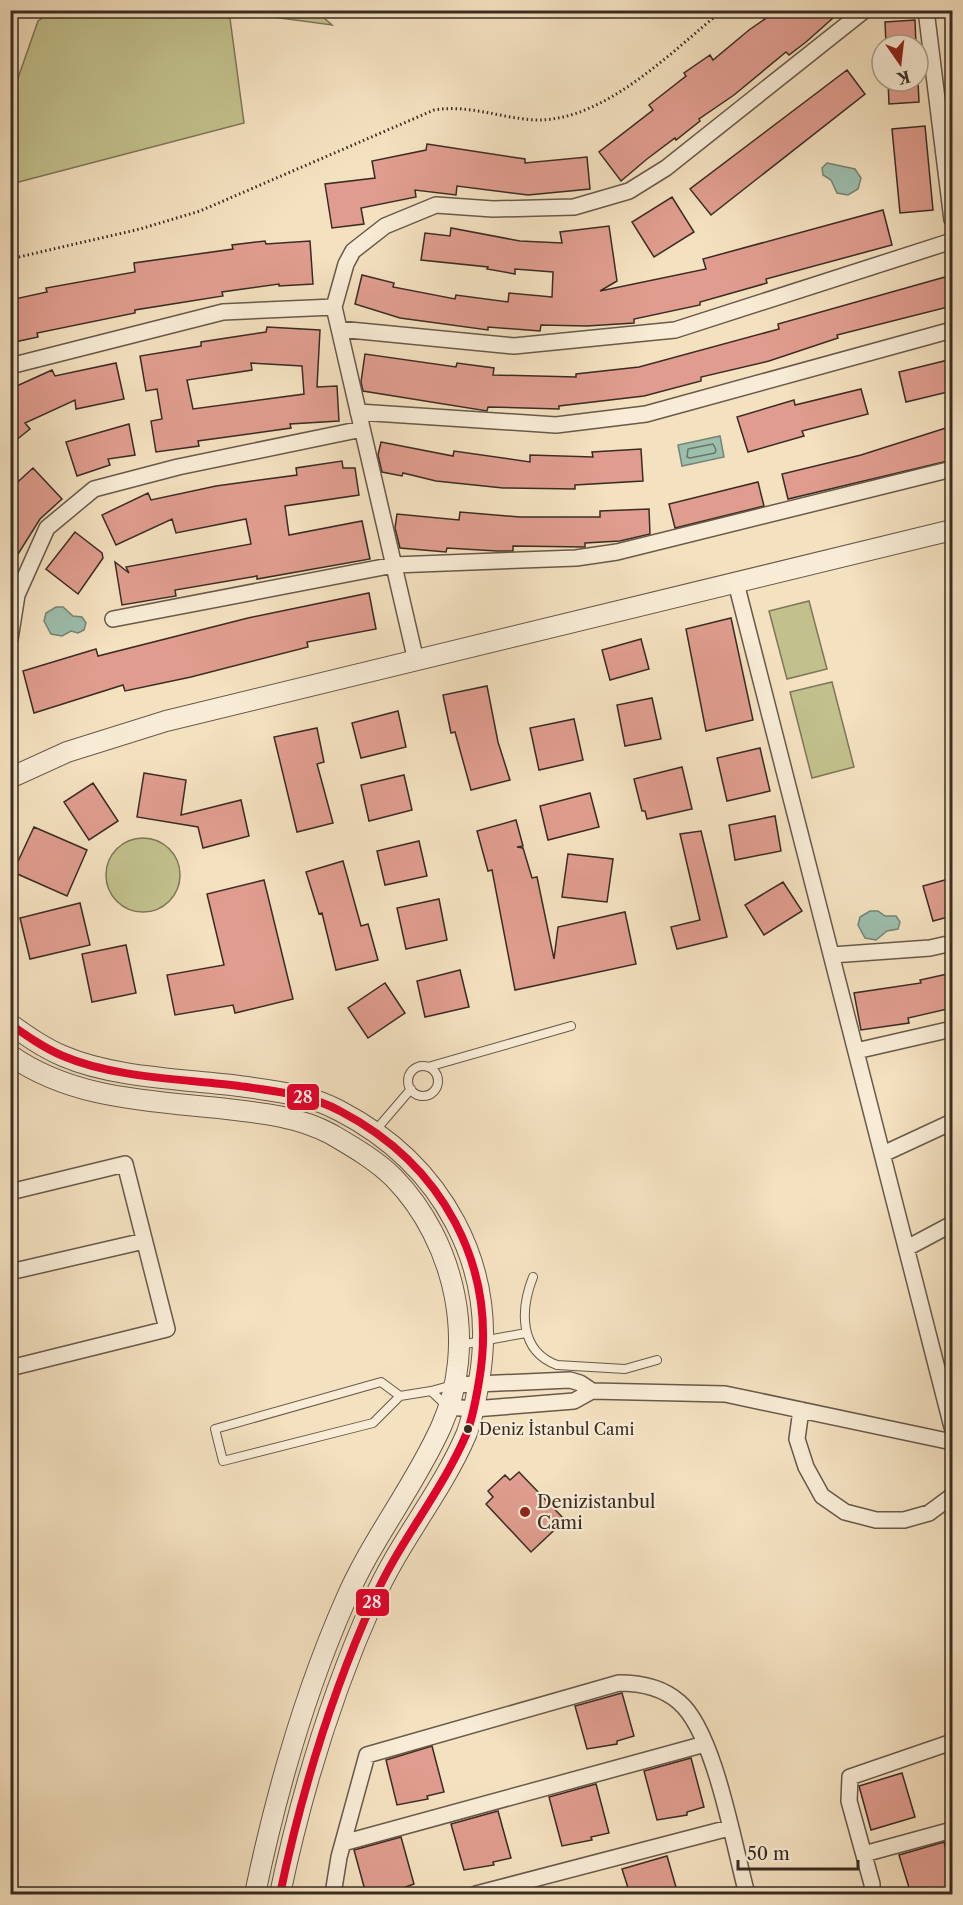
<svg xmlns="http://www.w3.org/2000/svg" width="963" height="1905" viewBox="0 0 963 1905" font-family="'Libre Caslon Text',serif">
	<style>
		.green { fill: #c2c18d; stroke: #7e7658; stroke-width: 1.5 }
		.water { fill: #9cbead; stroke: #758476; stroke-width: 1.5 }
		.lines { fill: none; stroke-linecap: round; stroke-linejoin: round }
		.shore { stroke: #6b7568; stroke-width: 1.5 }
		.building { fill: #e09d8f; stroke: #3a2c23; stroke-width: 1.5; fill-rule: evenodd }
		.service-casing { stroke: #68594a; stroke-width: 10 }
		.minor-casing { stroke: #68594a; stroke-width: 18 }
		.tertiary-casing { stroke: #68594a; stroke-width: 22 }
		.path { stroke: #3a2c23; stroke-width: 3; stroke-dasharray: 1.5 3; stroke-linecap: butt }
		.service { stroke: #f8ecd6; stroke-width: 8 }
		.minor { stroke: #f8ecd6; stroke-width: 15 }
		.tertiary { stroke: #f8ecd6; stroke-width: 20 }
		.bus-1-casing { stroke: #f8ecd6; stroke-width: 12 }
		.bus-1 { stroke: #e4002b; stroke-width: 8 }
		.bus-dot { fill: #3a2c23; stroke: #f8ecd6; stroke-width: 2 }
		.poi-dot { fill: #8f2418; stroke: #f8ecd6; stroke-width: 2 }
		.labels { text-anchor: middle; stroke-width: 4.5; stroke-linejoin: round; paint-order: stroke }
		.bus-label { font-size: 16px; fill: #3a2c23; stroke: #f8ecd6; text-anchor: start }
		.poi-label { font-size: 18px; fill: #3a2c23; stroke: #f8ecd6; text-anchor: start }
		.line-badge { stroke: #f8ecd6; stroke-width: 2 }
		.badge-label { font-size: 16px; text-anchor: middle; font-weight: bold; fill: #fff }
	</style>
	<rect width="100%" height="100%" fill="#f4e1c0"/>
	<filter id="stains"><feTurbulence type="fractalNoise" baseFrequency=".00333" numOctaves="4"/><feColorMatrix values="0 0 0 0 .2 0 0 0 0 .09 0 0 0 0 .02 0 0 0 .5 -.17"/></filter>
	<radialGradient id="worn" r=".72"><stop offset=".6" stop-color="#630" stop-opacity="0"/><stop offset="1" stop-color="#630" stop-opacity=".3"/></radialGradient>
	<path class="green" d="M53,11h263l16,14 -103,-14 15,112 -233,61v-86l27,-77z
		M809,601l18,68 -40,10 -18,-68z
		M832,682l22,85 -42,11 -22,-86z
		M106 875a37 37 0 1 1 74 0a37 37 0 1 1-74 0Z"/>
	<path class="water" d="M827,163l28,6 6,9 -3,11 -10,6 -11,-2 -6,-13 -8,-5 -1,-7z
		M720,436l4,21 -42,9 -4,-21z
		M56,607h7l10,9 9,1 4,6 -2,7 -6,3 -7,-2 -9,5 -11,-2 -7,-13 2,-8z
		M870,911h8l7,5h11l4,6 -2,7 -11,2 -11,9 -11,-2 -7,-13 2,-8z"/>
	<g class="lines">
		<path class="shore" d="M713,444l3,6 -1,3 -25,5 -3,-1 1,-8z"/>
	</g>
	<path class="building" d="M778,10h64l-36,32 -17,13 -3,-3 -52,43 -35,24 1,2 -24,19 -1,-2 -28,21 -26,22 -22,-29 54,-42 -4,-5 37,-29 -2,-3 26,-18 3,5 36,-30z
		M915,20l1,25h-30l-1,-23z
		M847,70l18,24 -154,121 -21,-26z
		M888,81h30l1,21 -30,2z
		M925,126l8,84 -33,3 -8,-84z
		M427,144l98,15v4l62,-6 3,32 -62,6 -71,-9 -1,9 -41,-5 1,7 -55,11 3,16 -32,4 -7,-44 50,-6 -3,-17 54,-11z
		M672,197l22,35 -40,25 -22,-35z
		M883,210l9,35 -126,34 1,4 -67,19v3l-66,14v4l-47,3 -46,-1 -1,6 -52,-4v3l-88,-12 -45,-14 7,-29 32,8 -1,4 62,12 1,-4 52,7 1,-9 43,4 1,-25 -38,-3v5l-28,-5 1,-2 -67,-7 4,-27 25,3 1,-8 69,13 42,2 -2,-11 49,-6 8,55 -17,10 106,-22 -3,-10z
		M265,241l1,3 44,-3 3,43 -34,2v-2l-57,8 1,4 -88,14v3l-98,20 1,4 -28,6v-43l37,-8 -1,-4 89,-16 -1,-9 99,-14 -1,-4z
		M952,275v31l-115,29 1,3 -69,23 -68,16v4l-57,15 -85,10v3l-71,-2 -1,4 -124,-20 -2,-9 4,-28 91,13 1,-4 37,5 -1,7 83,2v-3l63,-7 140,-38 -1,-5z
		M267,327l53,3 -3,57 20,-1 2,35 -49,3 1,4 -93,13 1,5 -43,6 -5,-31 11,-2 -5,-30 -11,2 -6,-35 61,-10v-4l65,-10zM251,363l51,3 2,28 -111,15 -6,-29 65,-10z
		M952,359v32l-46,11 -7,-30z
		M116,363l8,36 -48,10 -1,-9 -50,23 5,6 -20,16v-56l42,-19 3,6z
		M861,389l7,25 -66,17 2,5 -56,16 -11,-35 57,-17 1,5z
		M129,424l6,31 -27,4 2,6 -33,11 -11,-34z
		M952,426v34l-164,39 -6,-25 79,-19z
		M381,442l72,14 1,-5 76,11v-7l63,2 -1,-5 49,-3 2,32 -68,4v4l-72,-1 -67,-7 -33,-8 -1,3 -20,-4 -4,-17z
		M342,461l1,7h12l4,27 -74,11 4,29 73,-14 8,38 -113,20v-3l-82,14 1,6 -54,9 -7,-43 14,11 -3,-6 125,-23 -5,-25 -70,14 -4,-14 -56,26 -14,-30 46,-22 3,7 65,-14 81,-11 -1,-7z
		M33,468l29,31 -22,20 -30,48v-78z
		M758,482l6,24 -89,22 -6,-24z
		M649,509l1,25 -30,7 -35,2v4l-72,-1v5h-16l-50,-3 -1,4 -46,-4 -5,-20 2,-14 62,6 1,-8 60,5h80v-6z
		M75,532l27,21 1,5 -25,36 -32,-25z
		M369,593l7,36 -69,13 1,5 -117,30 -66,14 -2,-6 -89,28 -11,-42 73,-22 2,7 150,-38z
		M731,618l22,102 -47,11 -20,-102z
		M641,639l8,30 -39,11 -8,-30z
		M487,686l11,56 12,38 -39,10 -16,-58 -4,1 -8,-38z
		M652,698l9,41 -36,7 -8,-41z
		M398,711l8,36 -45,11 -9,-35z
		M574,719l9,41 -44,10 -9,-42z
		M317,728l7,34 -7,2 16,59 -36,9 -23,-95z
		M760,748l10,43 -43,10 -10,-43z
		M682,767l10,42 -45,10 -2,-8h-3l-8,-32z
		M144,773l42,7 -5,35 60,-15 8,36 -46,12 -5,-21 -61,-10z
		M404,775l8,35 -43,11 -8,-36z
		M93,783l25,38 -29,19 -25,-38z
		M590,793l9,34 -51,13 -8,-34z
		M775,816l6,35 -46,9 -6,-35z
		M516,820l7,26 -6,1 6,1 9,30 5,-1 17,82 4,-32 67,-15 11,52 -121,26 -23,-120 -4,1 -11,-40z
		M34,827l53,23 -20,46 -54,-24z
		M701,831l26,106 -50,12 -6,-22 29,-7 -20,-86z
		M419,841l8,35 -42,9 -8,-34z
		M568,854l45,5 -6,43 -45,-5z
		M343,861l18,65 7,-2 10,36 -42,10 -14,-57 -3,1 -13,-42z
		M952,878v38l-19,5 -10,-35z
		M264,880l29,119 -58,14 -2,-8 -58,10 -8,-40 57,-10 -17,-71z
		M783,882l19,29 -38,24 -19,-30z
		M439,899l8,41 -41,9 -9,-41z
		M80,903l10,42 -60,14 -10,-41z
		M126,945l10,48 -44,9 -10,-48z
		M460,970l9,37 -44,10 -8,-36z
		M952,973v35l-44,10 1,5 -48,7 -7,-37 67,-10 -1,-3z
		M385,983l20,30 -37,25 -20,-30z
		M519,1472l46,48 -34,32 -45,-48 7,-7 -5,-6 17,-16 5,5z
		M622,1693l12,43 -17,5v3l-30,5 -12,-43z
		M432,1746l12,46 -17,4 1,3 -31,6 -11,-45z
		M691,1758l13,49 -17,5v3l-30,5 -13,-49z
		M902,1773l13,44 -44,13 -12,-44z
		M596,1784l13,49 -18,4 1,3 -30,6 -13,-49z
		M498,1811l13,47 -18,4 1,3 -30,5 -13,-46z
		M401,1837l13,47 -28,10h-20l-12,-44z
		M944,1842l8,30v14l-27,8h-14l-12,-39z
		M667,1856l11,38h-48l-8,-25z"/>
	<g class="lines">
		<g class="service-casing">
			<path id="service" d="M408 1081a15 15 0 1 1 30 0a15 15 0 1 1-30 0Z
				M428,1067l143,-41
				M375,1131l36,-42
				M533,1277c-13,33 -14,74 24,88l68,4 32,-9
				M460,1345l66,-12
				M431,1391l22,-6
				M400,1396l-27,27 -150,38 -8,-32 166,-47 19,14 31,-5 16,15"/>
		</g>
		<g class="minor-casing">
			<path id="minor" d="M926,10l26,210
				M339,329l175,17 161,-16 277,-89
				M10,366l213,-54 111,-5
				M358,412l198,13 90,-11 306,-84
				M736,583l216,844
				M113,619l281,-54 182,-7 41,-6 335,-83
				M10,639l7,-44 30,-67 47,-39 84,-22 184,-38
				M416,661l-82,-354 12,-43 7,-13 32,-25 51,-21 57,4 81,-2 55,-16 37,-23 199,-158
				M832,955l98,-7 22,-5
				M856,1051l96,-22
				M883,1154l69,-32
				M10,1192l115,-28 42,165 -157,39
				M907,1248l45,-24
				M10,1272l134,-31
				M455,1385l115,-5 10,3 12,8 133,3 227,48
				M448,1407l26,2 100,-8 18,-10
				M801,1410l-4,29 9,28 16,29 23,16 31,8h28l25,-7 23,-17
				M343,1843l362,-99
				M864,1854l88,-24
				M333,1894l6,-37 28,-102 252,-72c22,0 43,4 60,19 36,30 55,145 68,192
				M476,1894l253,-66
				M872,1894v-10l-23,-83 1,-24 102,-35"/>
		</g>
		<g class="tertiary-casing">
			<path id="tertiary" d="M10,778l57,-26 99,-31 786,-191
				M10,1024c17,12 34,24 53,32 51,22 121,23 176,30 34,5 70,8 101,25 102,53 159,155 139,270 -3,18 -6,37 -13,54 -25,58 -68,108 -93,166 -42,94 -72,193 -93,293
				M10,1055c63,45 144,46 217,54 36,4 72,8 104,25 22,13 45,26 63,44 62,64 84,167 47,249 -27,60 -69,112 -95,172 -42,95 -70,194 -91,295"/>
		</g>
		<path class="path" d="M735,10h1
			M10,259l130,-30 60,-18 234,-101c36,-6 68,9 104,10 68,0 134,-69 185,-110"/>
		<use href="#service" class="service"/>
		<use href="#minor" class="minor"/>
		<use href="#tertiary" class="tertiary"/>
		<g class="bus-1-casing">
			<path id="bus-1" d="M10,1024c17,12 34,24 53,32 51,22 121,23 176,30 34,5 70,8 101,25 102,53 159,155 139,270 -3,18 -6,37 -13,54 -25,58 -68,108 -93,166 -42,94 -72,193 -93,293"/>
		</g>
		<use href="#bus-1" class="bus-1"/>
	</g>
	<circle class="bus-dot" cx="468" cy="1429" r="5"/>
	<circle class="poi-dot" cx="525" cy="1512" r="6"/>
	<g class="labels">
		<g class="bus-label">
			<text x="479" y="1435">Deniz İstanbul Cami</text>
		</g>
		<g class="poi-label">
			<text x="537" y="1508">Denizistanbul<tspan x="537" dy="21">Cami</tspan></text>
		</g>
	</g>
	<g class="line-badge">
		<rect x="286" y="1083" width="34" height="28" rx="6" fill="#e4002b"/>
		<rect x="355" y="1588" width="35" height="29" rx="6" fill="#e4002b"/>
	</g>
	<g class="badge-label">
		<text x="303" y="1103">28</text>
		<text x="372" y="1608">28</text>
	</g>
	<rect width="963" height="1905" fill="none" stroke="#f4e1c0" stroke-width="36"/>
	<rect x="12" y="12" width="939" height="1881" fill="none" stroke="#3a2c23" stroke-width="3"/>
	<rect x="18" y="18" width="927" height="1869" fill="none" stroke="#3a2c23" stroke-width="1.5"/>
	<g transform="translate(900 63) rotate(166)"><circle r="28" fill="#f8ecd6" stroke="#ac9f8e" stroke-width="1.5"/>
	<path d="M0-4.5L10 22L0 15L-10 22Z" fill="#8f2418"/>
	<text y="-9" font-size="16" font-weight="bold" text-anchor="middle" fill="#3a2c23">K</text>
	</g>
	<path d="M738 1860v9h120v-9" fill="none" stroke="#3a2c23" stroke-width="3"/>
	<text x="747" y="1860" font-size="18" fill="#3a2c23" stroke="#f8ecd6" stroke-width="4.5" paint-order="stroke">50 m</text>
	<rect width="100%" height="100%" filter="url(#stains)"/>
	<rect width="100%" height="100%" fill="url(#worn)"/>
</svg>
